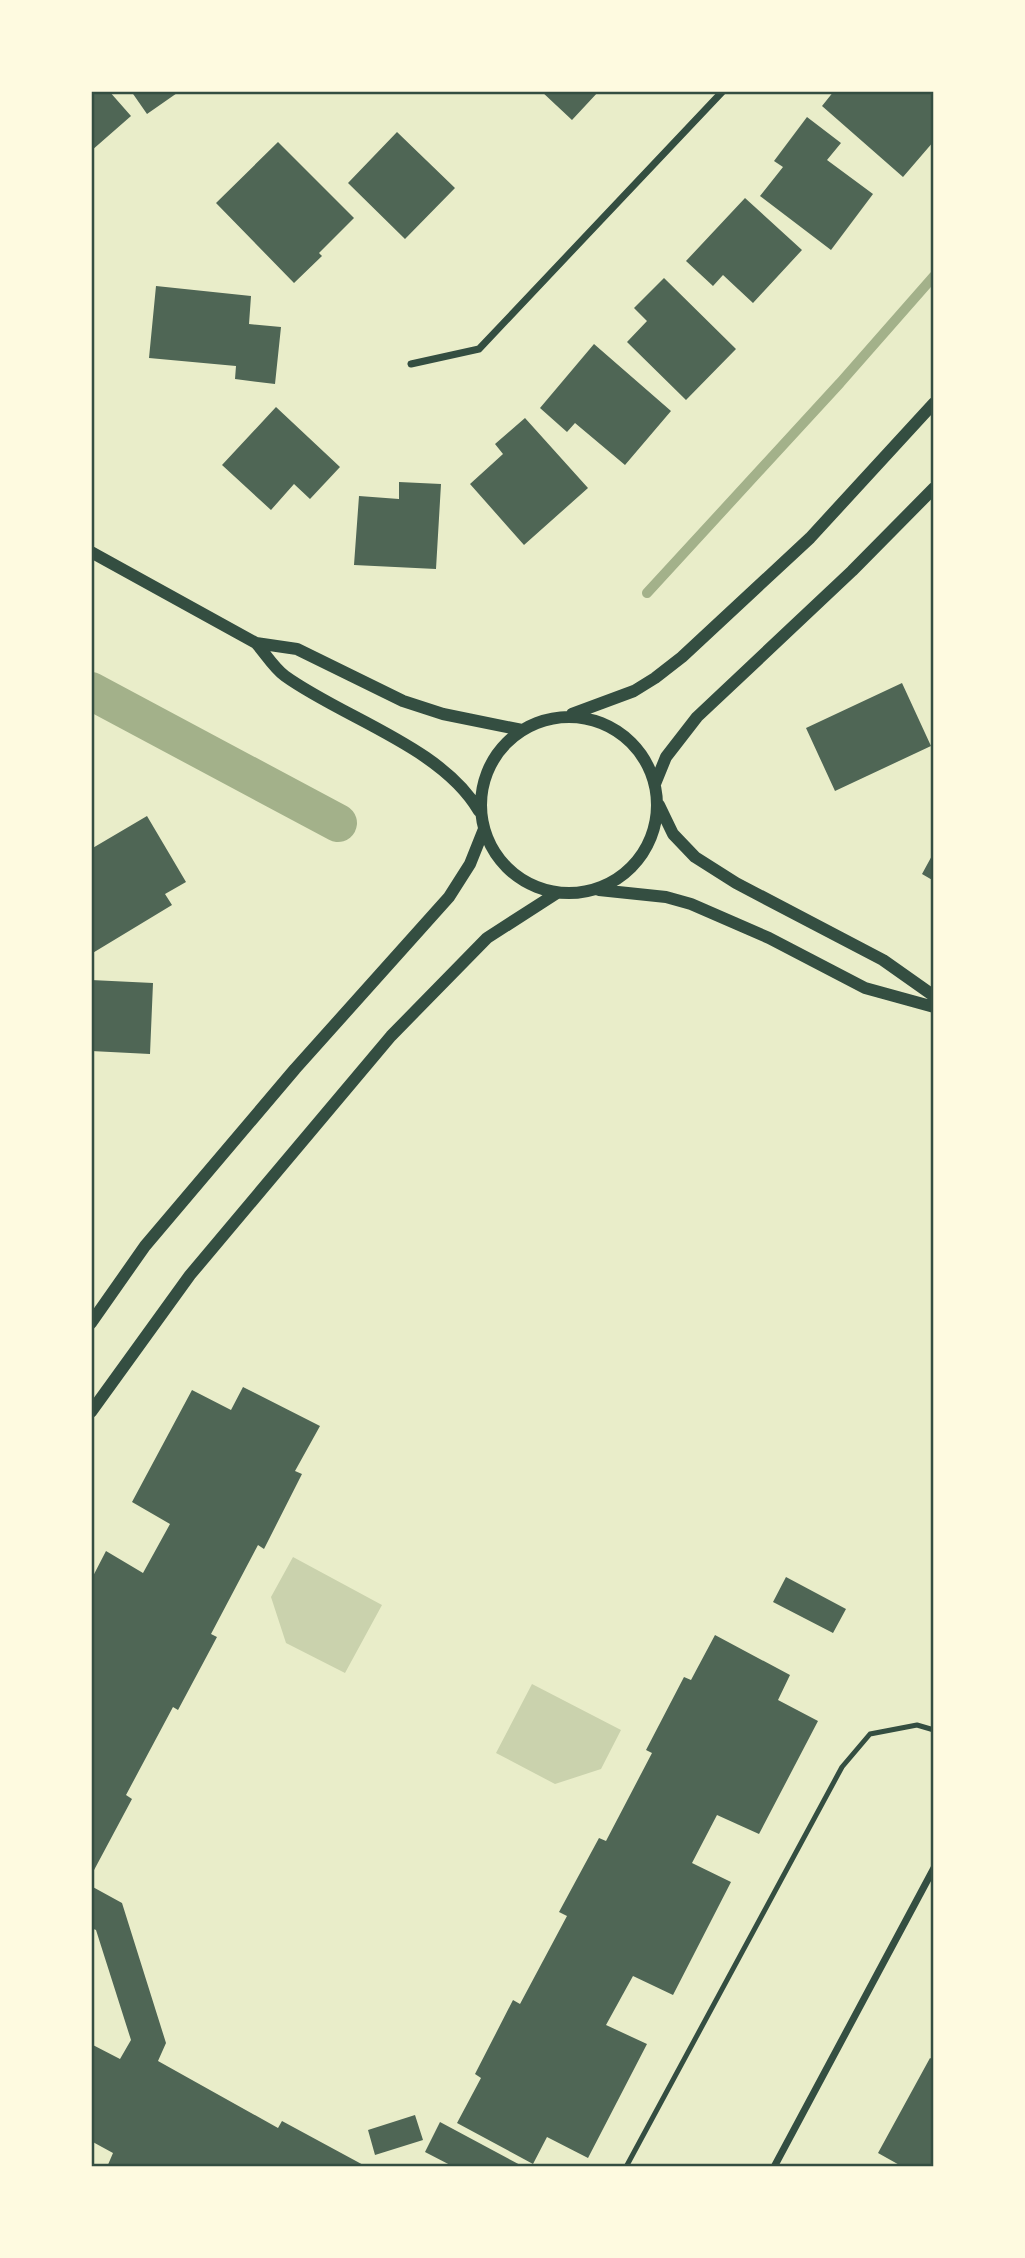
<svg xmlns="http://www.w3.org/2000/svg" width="1025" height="2258" viewBox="0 0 1025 2258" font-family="Cabin,sans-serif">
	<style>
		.green { fill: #cad2ad }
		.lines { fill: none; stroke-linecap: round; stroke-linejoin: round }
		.stream { stroke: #a3b18a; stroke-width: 10 }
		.canal { stroke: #a3b18a; stroke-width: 38 }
		.building { fill: #4f6655 }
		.service { stroke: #344e41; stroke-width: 5 }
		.minor { stroke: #344e41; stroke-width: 7 }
		.tertiary { stroke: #344e41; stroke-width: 12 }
		.neatline { fill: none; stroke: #344e41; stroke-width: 2.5 }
	</style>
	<rect width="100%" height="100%" fill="#e9edc9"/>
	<path class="green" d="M293,1557l89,48 -37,68 -59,-30 -15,-46z
		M532,1684l89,46 -20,39 -46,15 -59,-31z"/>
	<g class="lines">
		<path class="stream" d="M647,593l193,-210 94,-107"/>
		<path class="canal" d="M91,691l247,132"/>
	</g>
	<path class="building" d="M91,91h18l22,25 -40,35z
		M131,91h49l-33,23z
		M541,91h58l-27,29z
		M834,91h100v50l-31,36 -81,-71z
		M807,117l34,26 -14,17 46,34 -42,56 -71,-54 23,-29 -9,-6z
		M397,132l58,56 -50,51 -57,-56z
		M278,142l76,76 -35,35 3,3 -28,27 -78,-80z
		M745,198l57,52 -49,53 -30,-28 -10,11 -27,-25z
		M664,278l72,71 -50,51 -59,-58 20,-21 -13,-13z
		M156,286l95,10 -2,28 32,3 -6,57 -40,-5 1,-13 -87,-8z
		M594,344l77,67 -46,54 -50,-42 -8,9 -27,-24z
		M276,407l64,60 -30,32 -16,-15 -23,26 -49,-45z
		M525,418l63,70 -64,57 -54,-61 33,-30 -8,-10z
		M399,482l42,2 -5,85 -82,-4 5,-69 40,3z
		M902,683l29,63 -96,45 -29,-63z
		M147,816l39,66 -21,12 7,11 -81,49v-105z
		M934,852v29l-12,-7z
		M91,980l62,3 -3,71 -59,-3z
		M243,1387l77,39 -25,45 7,3 -38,75 -6,-4 -47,89 6,3 -39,73 -5,-3 -47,88 6,4 -39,73 -2,-1v-291l15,-29 37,22 27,-49 -38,-22 60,-112 39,20z
		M786,1577l60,32 -13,24 -60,-31z
		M715,1635l75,40 -12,25 40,21 -59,113 -42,-19 -25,48 39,19 -58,113 -40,-19 -27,49 41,19 -59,114 -41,-21 -14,27 -76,-41 24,-45 -6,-4 38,-74 7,4 47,-88 -8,-4 40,-74 7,3 46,-88 -6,-3 38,-73 7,3z
		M91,1886l31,17 44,140 -8,18 120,67 4,-7 85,46h-260l6,-14 -22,-12v-97l29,15 11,-19 -35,-110 -5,-2z
		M930,2058l4,2v107h-31l-25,-14z
		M415,2115l8,25 -48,15 -7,-25z
		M440,2122l84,45h-70l-29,-15z"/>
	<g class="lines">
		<path class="service" d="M626,2167l216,-400 28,-33 47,-9 17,5"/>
		<path class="minor" d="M411,364l68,-15 244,-258
			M774,2167l160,-299"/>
		<path class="tertiary" d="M91,552l165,91 41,6 106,52 40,13 79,16
			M256,643c9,10 18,25 29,33 58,42 157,71 194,135
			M572,714l62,-23 21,-13 27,-21 128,-119 124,-135
			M481 805a88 88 0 1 1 176 0a88 88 0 1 1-176 0Z
			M655,784l11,-27 31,-40 155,-146 82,-83
			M659,805l14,29 22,23 41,26 147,77 51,36
			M599,890l67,7 25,7 78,34 96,50 69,19
			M91,1323l54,-77 150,-177 154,-172 21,-33 14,-35
			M91,1412l99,-137 201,-239 96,-98 70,-45"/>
	</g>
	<rect width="1025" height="2258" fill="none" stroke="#fefae0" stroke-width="186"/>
	<rect x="93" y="93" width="839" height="2072" class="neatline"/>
</svg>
